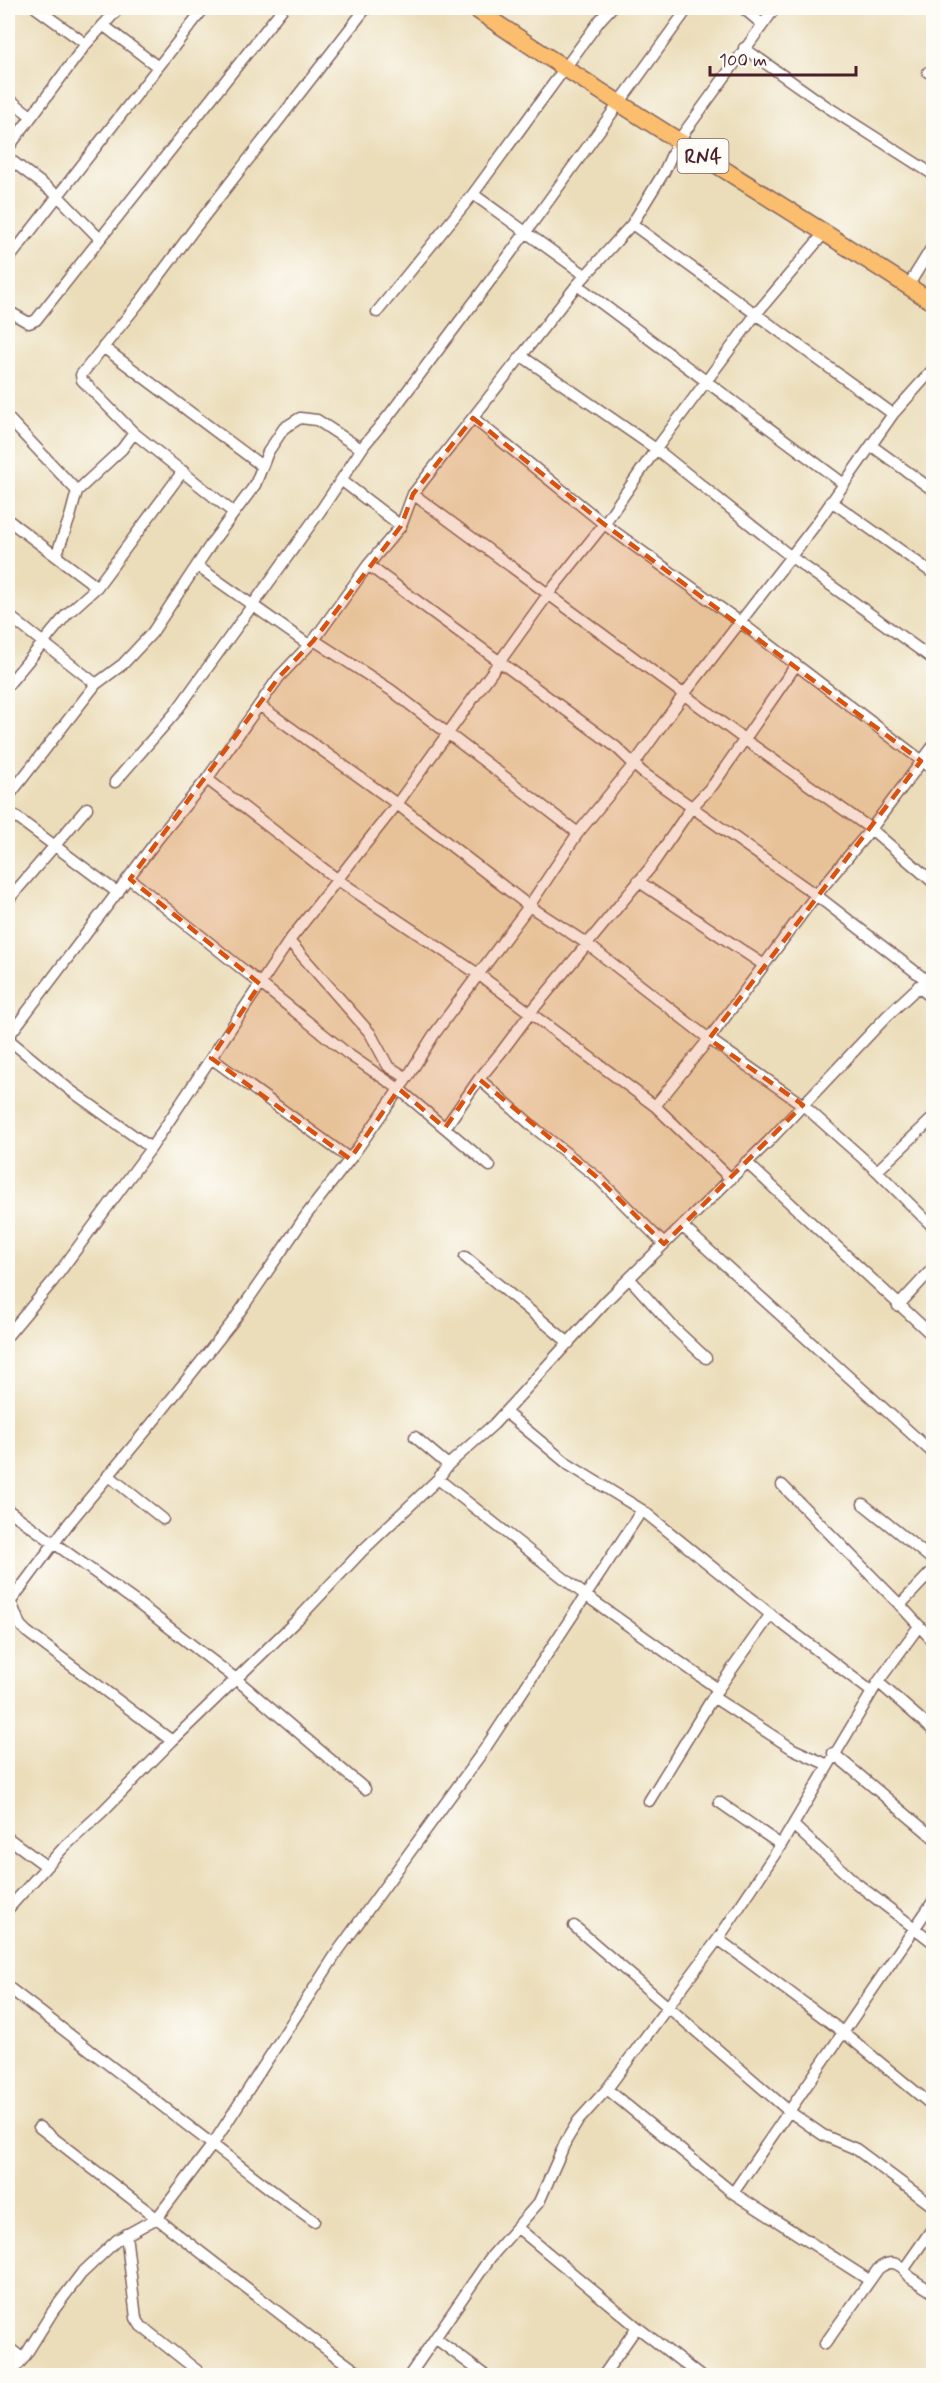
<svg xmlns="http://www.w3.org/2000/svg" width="941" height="2383" viewBox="0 0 941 2383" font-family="Mynerve,sans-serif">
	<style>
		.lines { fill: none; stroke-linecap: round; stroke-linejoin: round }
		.minor-casing { stroke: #82625d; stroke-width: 13 }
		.trunk-casing { stroke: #82625d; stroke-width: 19 }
		.minor { stroke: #fff; stroke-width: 10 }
		.trunk { stroke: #fbbd6e; stroke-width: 16 }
		.marked { fill: #d8530f; fill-opacity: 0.2; stroke: #d8530f; stroke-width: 4.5; stroke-dasharray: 12 8; stroke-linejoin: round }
		.labels { text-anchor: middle; stroke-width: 4.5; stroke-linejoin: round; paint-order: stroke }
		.shield { fill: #fdfcf7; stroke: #806168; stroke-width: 1.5 }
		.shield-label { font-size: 20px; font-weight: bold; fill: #4a1f2b }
	</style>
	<rect width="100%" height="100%" fill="#fdfcf7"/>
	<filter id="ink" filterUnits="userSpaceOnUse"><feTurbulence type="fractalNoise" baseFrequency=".0167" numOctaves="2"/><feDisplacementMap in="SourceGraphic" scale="12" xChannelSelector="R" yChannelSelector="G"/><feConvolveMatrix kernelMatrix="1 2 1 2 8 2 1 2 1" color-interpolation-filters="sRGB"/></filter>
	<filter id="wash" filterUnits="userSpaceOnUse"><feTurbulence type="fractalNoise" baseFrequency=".008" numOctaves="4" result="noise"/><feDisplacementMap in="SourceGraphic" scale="24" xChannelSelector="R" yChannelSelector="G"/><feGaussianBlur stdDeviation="1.35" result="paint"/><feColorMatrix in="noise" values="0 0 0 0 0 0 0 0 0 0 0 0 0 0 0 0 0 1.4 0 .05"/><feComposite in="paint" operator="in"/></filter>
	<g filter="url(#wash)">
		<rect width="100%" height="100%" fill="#ebddb9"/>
	</g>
	<g filter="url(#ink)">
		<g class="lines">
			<g class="minor-casing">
				<path id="minor" d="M36,8l50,36
					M743,8l19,16
					M926,8l8,5
					M103,25l55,42
					M744,48l82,58 108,69
					M928,72l6,4
					M8,98l23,18
					M8,148l78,-104 33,-36
					M8,158l49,37 43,44
					M473,194l112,81
					M632,224l261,190
					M8,260l196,-252
					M577,285l267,199
					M908,286l26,-42
					M8,311l21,12 7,-3 247,-312
					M377,312l96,-118 127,-174 11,-12
					M103,347l159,119
					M523,357l133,92 134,107 144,104
					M8,418l69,73
					M473,418l131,106 136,98 194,148
					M872,446l62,45
					M341,480l60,46
					M413,494l331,245 127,90 63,54
					M831,501l103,73
					M234,513l-100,-80 -52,-53 -1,-5 61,-76 53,-71 171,-220
					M8,520l89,67
					M56,556l14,-39 7,-26 45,-42 12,-16
					M368,565l248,182 26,25 174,123 110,85
					M197,566l112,79
					M8,615l88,69
					M314,640l77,50 187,143
					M8,685l59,-71 30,-27 86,-116
					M259,705l138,99 132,102 57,37 123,96 94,66 74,66 57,57
					M207,779l131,101 140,94 177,132 76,73
					M115,782l60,-69 146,-203 44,-66 25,-30 112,-149 186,-257
					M8,797l88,-113 27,-20 29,-31 61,-92 42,-56 13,-33 16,-24 16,-10 17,2 44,29
					M8,811l110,82
					M130,879l218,175 51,35 91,77
					M638,881l126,84
					M8,900l79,-92
					M289,941l81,92 18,33 19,12
					M918,986l16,14
					M8,1037l152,-201 47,-57 72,-102 35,-37 54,-75 33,-39 12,-32 164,-209 55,-61 32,-52 14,-31 97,-133
					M8,1039l62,51 81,58
					M211,1058l139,101
					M479,1079l58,51 61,48 66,66
					M655,1106l54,-67 107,-144 55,-66 63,-84
					M445,1128l34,-49 23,-28 29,-39 119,-144 41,-60 22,-23 83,-120
					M746,1162l188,175
					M877,1171l57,-54
					M682,1226l252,228
					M465,1257l104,86
					M630,1279l46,51 30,28
					M898,1306l36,-39
					M8,1335l45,-54 98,-133 138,-207 108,-137 152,-211 55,-69 52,-75 100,-135 70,-83
					M505,1412l64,53 73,45 138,112 92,70
					M415,1437l33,28
					M108,1475l55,44
					M438,1479l147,116 133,94
					M782,1485l118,120 34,37
					M863,1504l71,57
					M8,1510l128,92 100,77 129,110
					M11,1602l9,23 7,7 145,109
					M8,1605l61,-82 80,-96 85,-107 73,-106 43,-55 57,-81 26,-42 96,-130 49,-73 56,-69 51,-71 131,-169 77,-110 41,-46
					M900,1605l34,-36
					M878,1682l56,49
					M713,1697l80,52 35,16
					M833,1753l101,85
					M649,1801l69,-112 53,-75
					M719,1802l62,43
					M793,1825l63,58 78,60
					M8,1838l38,28
					M8,1909l57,-63 37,-34 70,-71 126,-122 64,-68 76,-72 10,-14 46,-41 112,-123 162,-159 119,-126 47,-44
					M574,1926l216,186 33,23 33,14 78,58
					M718,1939l125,93 91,75
					M8,1987l275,212 31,22
					M607,2089l126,104 136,87
					M39,2127l275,213 49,36
					M733,2193l201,-293
					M518,2228l119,99 63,49
					M126,2234l10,84 5,8 63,50
					M904,2269l5,8 25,16
					M435,2338l51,38
					M825,2344l53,-75c10,-8 17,-8 26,0l30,-43
					M8,2347l15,12
					M8,2376l15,-17 30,-48 28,-37 36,-34 40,-22 56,-74 125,-193 146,-201 158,-240
					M409,2376l81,-118 49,-56 27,-61 12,-20 29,-32 111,-150 63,-94 97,-163 41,-56
					M603,2376l34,-49"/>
			</g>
			<g class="trunk-casing">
				<path id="trunk" d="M474,8c150,102 307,195 460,295"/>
			</g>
			<use href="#minor" class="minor"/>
			<use href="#trunk" class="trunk"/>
		</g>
	</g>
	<path class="marked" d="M473,418l131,106 317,237 -212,278 94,66 -139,139 -66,-66 -119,-99 -34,49 -46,-39 -49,70 -139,-101 49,-74 -130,-105 149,-202 35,-37 87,-114 12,-32z"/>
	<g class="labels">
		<rect class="shield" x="677.5" y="139" width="51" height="34" rx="4.5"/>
		<g class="shield-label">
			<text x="703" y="163">RN4</text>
		</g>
	</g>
	<rect width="941" height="2383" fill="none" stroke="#fdfcf7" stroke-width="30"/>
	<path d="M710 66v9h146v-9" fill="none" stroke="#4a1f2b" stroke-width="3"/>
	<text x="719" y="66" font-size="18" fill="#4a1f2b" stroke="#fdfcf7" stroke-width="4.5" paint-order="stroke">100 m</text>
</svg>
